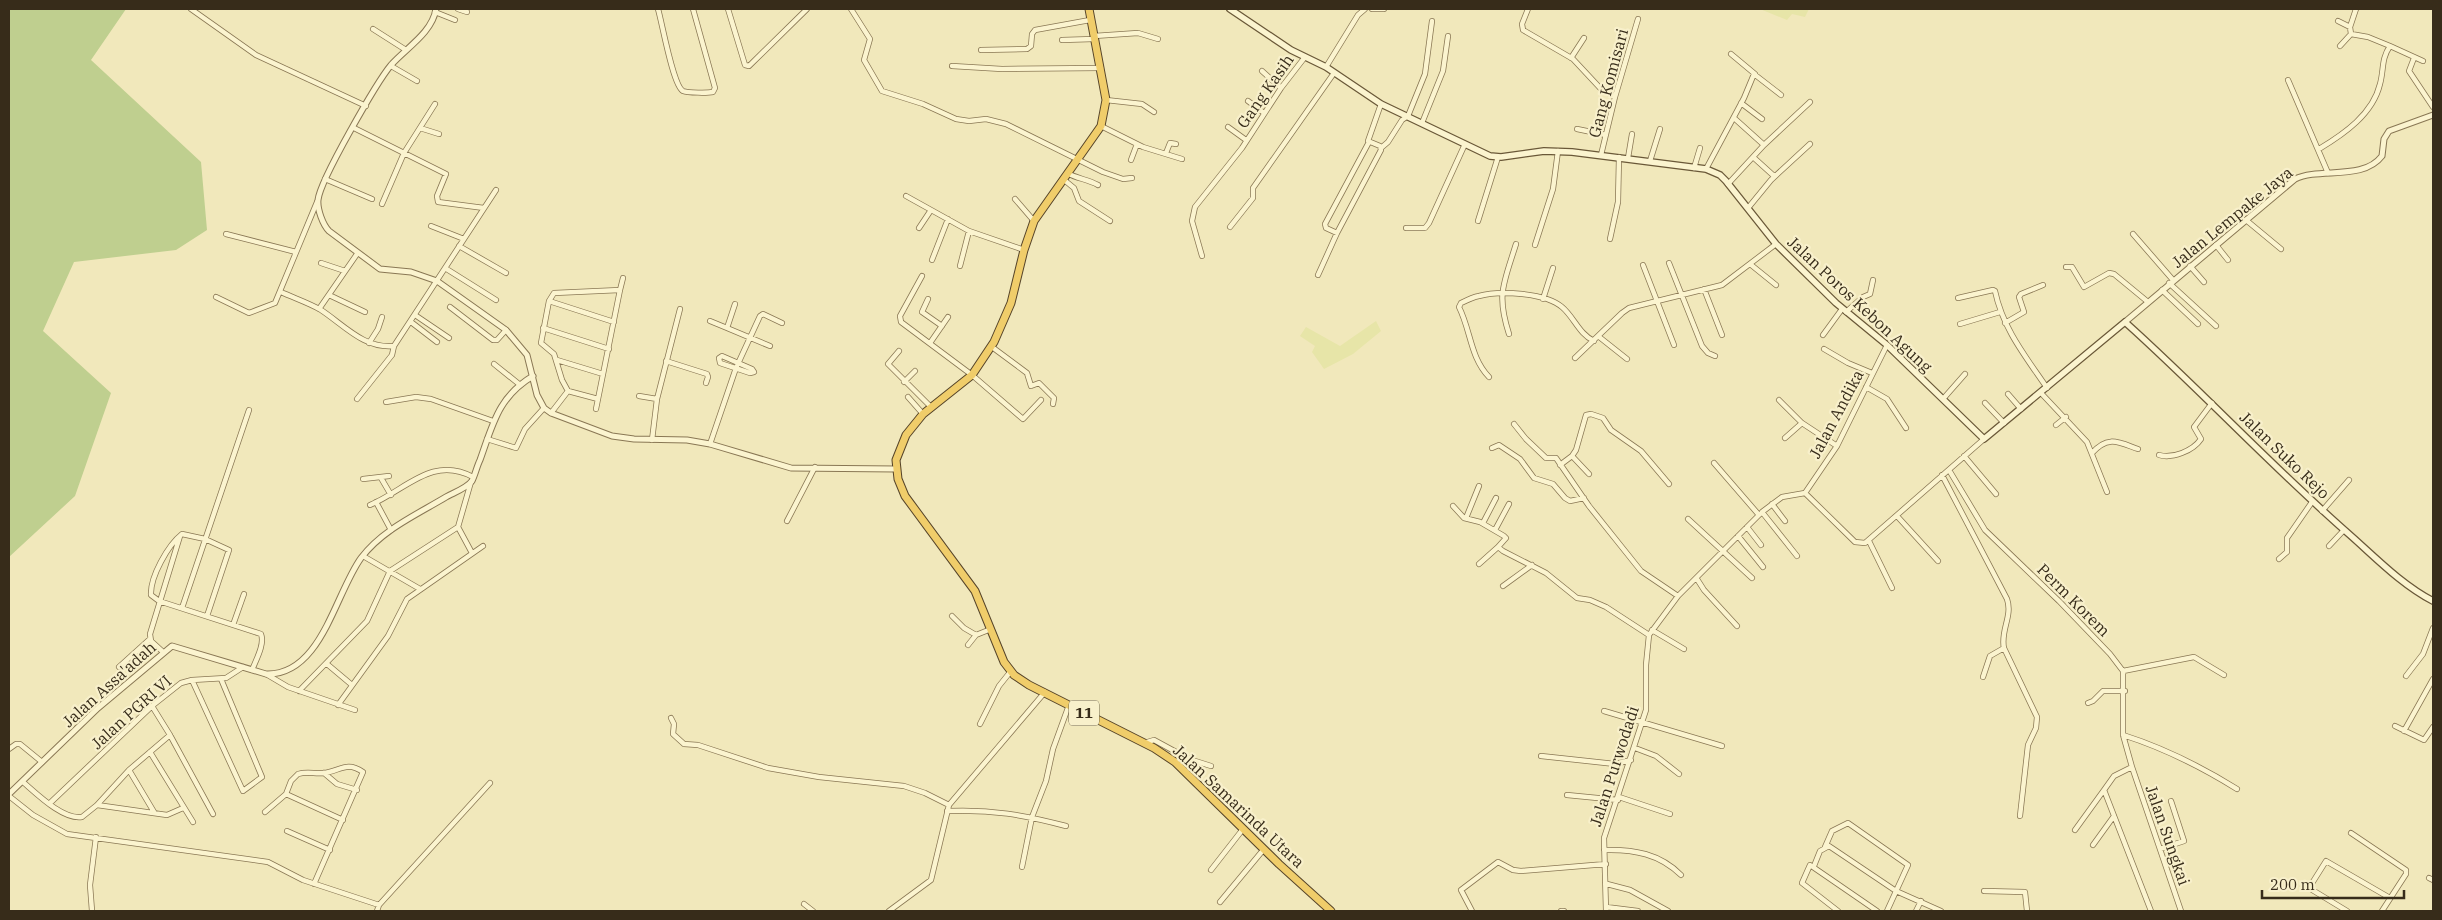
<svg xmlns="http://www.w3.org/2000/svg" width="2442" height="920" viewBox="0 0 2442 920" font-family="'IBM Plex Serif',serif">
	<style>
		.farmland { fill: #e7e5a8 }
		.green { fill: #bfcf8f }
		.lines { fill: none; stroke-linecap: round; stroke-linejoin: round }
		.minor-casing { stroke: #897754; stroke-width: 6 }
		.tertiary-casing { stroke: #897754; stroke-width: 7 }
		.secondary-casing { stroke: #6a5838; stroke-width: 8 }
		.trunk-casing { stroke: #564429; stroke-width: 9 }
		.minor { stroke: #fbf4cf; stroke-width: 4.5 }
		.tertiary { stroke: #fbf4cf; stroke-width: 5 }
		.secondary { stroke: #fbf4cf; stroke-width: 5.5 }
		.trunk { stroke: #f0cd6a; stroke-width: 7 }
		.labels { text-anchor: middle; stroke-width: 4.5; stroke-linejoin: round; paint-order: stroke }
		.shield { fill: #f8f0cb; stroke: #71674f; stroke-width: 1 }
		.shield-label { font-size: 15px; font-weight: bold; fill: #372c1a }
		.street-label { font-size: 16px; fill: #372c1a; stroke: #f8f0cb }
	</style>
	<rect width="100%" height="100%" fill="#f1e8bb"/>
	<path class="farmland" d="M1760,9h49l-4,8 -13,-3 -5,6z
		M1376,321l5,10 -28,23 -29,15 -12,-17 3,-6 -15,-10 6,-9 34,19z"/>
	<path class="green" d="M9,9h117l-35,51 110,102 6,68 -31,20 -102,12 -31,69 68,62 -36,103 -66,61z"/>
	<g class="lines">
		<g class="minor-casing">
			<path id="minor" d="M191,9l65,46 110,51
				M458,9l9,3
				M658,9c4,13 15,77 25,82 5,2 25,2 30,1l2,-4 -22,-79
				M728,9l17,56 4,1 58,-57
				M851,9l19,30 -6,21 18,31 41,13 33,15 13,2 17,-2 20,5 97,48 20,7 9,-1
				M1372,9h12
				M1528,9l-6,15 1,6 50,29 28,30 14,8
				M2356,9l-6,18 1,7 17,3 22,9
				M435,12l20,8
				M2338,21l12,6
				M373,29l33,21
				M1094,36l44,-3 20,6
				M1062,40l32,-1
				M2340,46l11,-12
				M981,50l46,-1 4,-3 1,-12 3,-4 55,-10
				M1731,54l24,20
				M1571,58l13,-20
				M2414,58l-5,13 24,36
				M391,66l26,15
				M952,66l50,3 99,-1
				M1326,67l32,-52 7,-6
				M1262,71l19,17
				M2288,80l40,93
				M1106,100l36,4 12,8
				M1248,101l16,12
				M1741,103l21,16
				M1734,118l30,27
				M1422,123l21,-52 5,-35
				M1101,126l42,21 39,12
				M1228,127l18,13
				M354,128l92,46 -9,22 1,6 46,6
				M420,128l19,6
				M1577,129l29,6
				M1381,148l7,-6 14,-22 6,-4 17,-42 7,-53
				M2319,149c25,-15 54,-35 61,-65 4,-14 1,-25 10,-38l33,15
				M1166,153l4,-10 6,1
				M1601,155l14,-58 23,-78
				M1753,157l21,19
				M1628,158l4,-24
				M1131,160l6,-16
				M1650,161l10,-32
				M1694,168l6,-20
				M1706,169l38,-71 10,-24 27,21
				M1067,173c11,6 20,6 31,12
				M325,179l47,20
				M1063,179l11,9 5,13 31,20
				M1728,184l36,-39 46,-43
				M906,196l63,35 55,19
				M1015,199l19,22
				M382,204l22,-51 31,-49
				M1748,208l23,-28 39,-36
				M2246,220l35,29
				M1478,221l20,-64
				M431,226l33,13
				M1230,227l23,-29v-10l81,-115
				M919,228l12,-18
				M1406,228h19l4,-5 36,-79
				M1337,233l-11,-5 -1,-4 44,-82
				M226,234l70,18
				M2133,234l40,46
				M1610,239l8,-37 1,-45
				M1535,245l18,-56 5,-38
				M2216,245l12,15
				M459,246l47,27
				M1202,256l-10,-35 3,-14 47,-59 39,-60 24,-31
				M932,260l16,-41
				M321,263l24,8
				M1669,263l33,83 6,7 7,3
				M1750,264l26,21
				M1643,265l31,80
				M960,266l9,-35
				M2190,266l14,16
				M2066,267h6l12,20 25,-14 5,1 34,28
				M445,268l51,32
				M1318,275l19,-42 44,-83 -1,-4 -12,-5 13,-37
				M922,276l-22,40 1,6 71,53 51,44 18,-19
				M2169,283l47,43
				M1704,289l18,46
				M620,290l3,-12
				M2162,290l36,34
				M281,292c13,6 28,11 40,18 23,15 43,39 73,36l102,-156
				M329,295l36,17
				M216,297l33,16 26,-10 42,-101
				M1958,298l35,-8 2,1c8,38 31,66 52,97
				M928,299l-6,13 20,14
				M1543,299l10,-31
				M549,301l65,21
				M735,304l-8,24 43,18
				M450,307l43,33h4l9,-10
				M319,309l38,-55
				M1846,312l17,-15 7,-3 3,-14
				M415,315l34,23
				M710,321l17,7
				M411,322l26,20
				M2005,323l19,-11 -5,-15 2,-3 22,-9
				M1960,324l40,-12
				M543,328l66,21
				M1509,334c-13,-40 -5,-51 7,-90
				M1823,335l19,-26
				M1598,336l29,23
				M369,343l9,-14 4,-12
				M930,343l18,-26
				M992,347l35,26 4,13 8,-3 15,15 -1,6
				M1824,349l24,14 24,10
				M899,351l-11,13 42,42
				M722,356l30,13 2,3 -4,1 -30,-10 -1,-5z
				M1575,358l47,-45 7,-5 93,-23 54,-41
				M557,360l46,14
				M666,361l41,13 1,3 -2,6
				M494,364l25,20
				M1489,377c-19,-20 -18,-46 -30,-70l2,-4c6,-3 12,-6 18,-7 21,-6 67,-3 83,11 12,10 17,27 32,34
				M904,382l11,-11
				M1866,387l21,12 19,29
				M2041,393l46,49 20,50
				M2008,394l13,15
				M639,396l18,3
				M908,397l15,17
				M357,399l35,-44 2,-9
				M1943,399l22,-25
				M1779,400l23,23 35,23
				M386,402l30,-5 15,2 62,22
				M1985,403l19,20
				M596,409l24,-119 -66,3 -5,8 -8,42 13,11 8,26 6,11 30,8
				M551,413l17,-22
				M1514,424l12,15 20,19h10l33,48 52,65 37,25
				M2056,425l10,-8
				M1785,438l17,-15
				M487,439l29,9 9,-19 19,-21
				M652,440l5,-41 23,-90
				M710,444l26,-76 24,-52 3,-2 19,9
				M1492,448l7,-3 21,14 14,19 19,6 12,14 5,3 14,-3
				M2092,453c16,-18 26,-11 46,-4
				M2159,455c13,4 34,-4 42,-16l-7,-12 18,-24
				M1572,456l4,-6 10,-35 5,-1 12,4 8,12 30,21 28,33
				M1964,456l32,38
				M1714,463l45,52
				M1560,465l12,-9 17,18
				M1949,470l36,60 74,71 51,53 13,17v64l9,32 49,144
				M1942,475l65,124c6,17 -7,32 -3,49l33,69 -1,11 -8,17 -8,71
				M381,478l10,17
				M363,479l26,-3
				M1805,493l50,49 10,1 119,-104
				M1805,493l32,-47 50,-101
				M376,502l15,28
				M1772,504l13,17
				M370,505c36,-15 62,-50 103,-28
				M1453,506l11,12 16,4 24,14 2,2 -8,9 5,4 43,22 31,25 13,2 16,7 43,28
				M2322,511l27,-31
				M1762,512l35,44
				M1897,516l41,45
				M1466,518l13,-32
				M1688,519l64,59
				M787,521l28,-54
				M1483,523l13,-25
				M458,527l14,26
				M1747,527l14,18
				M1495,530l14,-26
				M1738,536l25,31
				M1869,541l23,47
				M2329,546l15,-16
				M363,556l57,33
				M2279,559l8,-7v-14l25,-36
				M1479,564l19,-17
				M1697,579l7,11 33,36
				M1503,586l29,-21
				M182,608l67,-198
				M207,616l22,-66 -24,-11 -23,-5c-14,11 -32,43 -31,61l8,6 102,33c4,10 -5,26 -9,36
				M952,616l12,12 12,7
				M233,625l11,-31
				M1652,630l32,19
				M968,645l8,-10 15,-6
				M163,652l-12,-11 -1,-7 30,-98
				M327,664l25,21
				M119,667l31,-28
				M2123,671l71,-14 30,18
				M266,674l22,13 67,23
				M2406,676l17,-22 10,-26
				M1983,677l7,-21 14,-8
				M192,680l51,111 19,-14 -41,-98
				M299,691l68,-70 23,-50 68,-44 13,-45
				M2088,703l5,-2 10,-10h22
				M338,705l50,-69 19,-37 76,-53
				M152,706l18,29 43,79
				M1604,711l118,35
				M671,718l3,6 -1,10 11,10 14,1 70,23 51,9 85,9 21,7 24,12
				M980,724l19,-38 12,-15
				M2395,726l29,14 9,-13
				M2404,731l29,-52
				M2123,735c41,13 77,31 114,54
				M1144,743l10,-3 35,19 22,7
				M1635,748l21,8 23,18
				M9,749l7,-5h4l22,18
				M150,752l43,70
				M1541,756l74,8 16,-4
				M2132,767l-18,9 -10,14 47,121
				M129,770l25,42
				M324,773l13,11 20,6
				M23,782c14,12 40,38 59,35l15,-12 32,-35 41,-35
				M286,794l57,26
				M1567,795l51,5
				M9,796l24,19 34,19 201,28 35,18 76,25
				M1619,797l51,17
				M49,804l103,-98 29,-23 11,-3 34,-2 17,-11
				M97,805l70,10 16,-7
				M947,811c44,-2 77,4 119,15
				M265,812l21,-18 5,-13 7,-7c9,-3 17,0 25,-1 16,-1 23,-13 40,-1l-49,112
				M2075,830l29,-40
				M287,831l43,19
				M2351,833l55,37v4l-24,37
				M2093,845l21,-29
				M1825,847l7,-16 16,-8 60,42 -21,46
				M2160,849l24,-8 -13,-40
				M1604,850c30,-1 56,4 77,25
				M1814,866l6,-15 9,-5 67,45 45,20
				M1022,867l10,-50 14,-36 7,-32 16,-44
				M1211,870l32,-41
				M2429,878l4,2
				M1607,884l23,6 38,21
				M1984,891l41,1 2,19
				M1220,902l44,-53
				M804,904l9,7
				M1606,907l32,4
				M92,911l-2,-26 6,-48
				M377,911l2,-6 111,-122
				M889,911l42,-31 18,-75 96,-113
				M1472,911l-11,-21 37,-28 15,8 8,1 85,-7
				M1561,911h3
				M1606,911l-2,-73 42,-128v-45l3,-30 29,-39 84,-84 20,-15 23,-4
				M1838,911l-36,-28 8,-18 67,46
				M1916,911l5,-10
				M2347,911l-38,-23 17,-27 64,37"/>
		</g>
		<g class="tertiary-casing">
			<path id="tertiary" d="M436,9c-4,24 -30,39 -45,56 -14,17 -71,115 -73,135 -1,9 5,25 11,31l51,38 31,3 26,9 69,49 21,25 10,40 7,13 7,5 61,23 22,3 53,1 23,4 81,24 105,1
				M2125,322l170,-143c25,-12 68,2 87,-23l2,-17 5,-8 44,-16
				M9,794l89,-86 74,-62 94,28c55,2 69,-80 95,-116 21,-28 55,-43 85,-61 7,-4 21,-9 26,-16 3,-6 5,-15 8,-21 13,-36 18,-63 53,-84"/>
		</g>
		<g class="secondary-casing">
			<path id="secondary" d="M1230,9l61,41 35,17 55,37 109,52 11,1 43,-6 28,1 134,17 14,6 6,6 50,63 60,59 51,42 97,94 141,-117c77,69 147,145 225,213 26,23 52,50 83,66"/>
		</g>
		<g class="trunk-casing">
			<path id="trunk" d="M1089,9l17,91 -5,26 -67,95 -10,29 -13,53 -17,39 -22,33 -49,39 -17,21 -10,25 2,19 7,17 70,95 29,71 10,13 15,10 125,63 21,14 104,102 52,47"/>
		</g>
		<use href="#minor" class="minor"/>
		<use href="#tertiary" class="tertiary"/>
		<use href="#secondary" class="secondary"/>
		<use href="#trunk" class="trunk"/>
	</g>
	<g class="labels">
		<rect class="shield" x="1069" y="700.5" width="30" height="25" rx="4"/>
		<g class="shield-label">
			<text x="1084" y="718">11</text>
		</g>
		<g class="street-label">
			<text transform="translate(1608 83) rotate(-75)" y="6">Gang Komisari</text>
			<text transform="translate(1265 91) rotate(-55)" y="6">Gang Kasih</text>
			<text transform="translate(2232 217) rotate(-39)" y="6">Jalan Lempake Jaya</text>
			<text transform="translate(1860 304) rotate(43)" y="6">Jalan Poros Kebon Agung</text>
			<text transform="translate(1836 414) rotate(-62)" y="6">Jalan Andika</text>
			<text transform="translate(2285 455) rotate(44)" y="6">Jalan Suko Rejo</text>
			<text transform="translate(2074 600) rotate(45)" y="6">Perm Korem</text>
			<text transform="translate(109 684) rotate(-42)" y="6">Jalan Assa'adah</text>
			<text transform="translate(131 712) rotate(-42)" y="6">Jalan PGRI VI</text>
			<text transform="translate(1614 766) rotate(-72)" y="6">Jalan Purwodadi</text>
			<text transform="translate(1239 806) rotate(43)" y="6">Jalan Samarinda Utara</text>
			<text transform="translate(2168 835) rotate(71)" y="6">Jalan Sungkai</text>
		</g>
	</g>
	<rect width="2442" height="920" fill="none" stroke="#372c1a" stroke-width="20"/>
	<path d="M2262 890v8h142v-8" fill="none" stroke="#372c1a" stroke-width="2.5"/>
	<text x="2270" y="890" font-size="15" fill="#372c1a" stroke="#f8f0cb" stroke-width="4" paint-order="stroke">200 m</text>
</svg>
